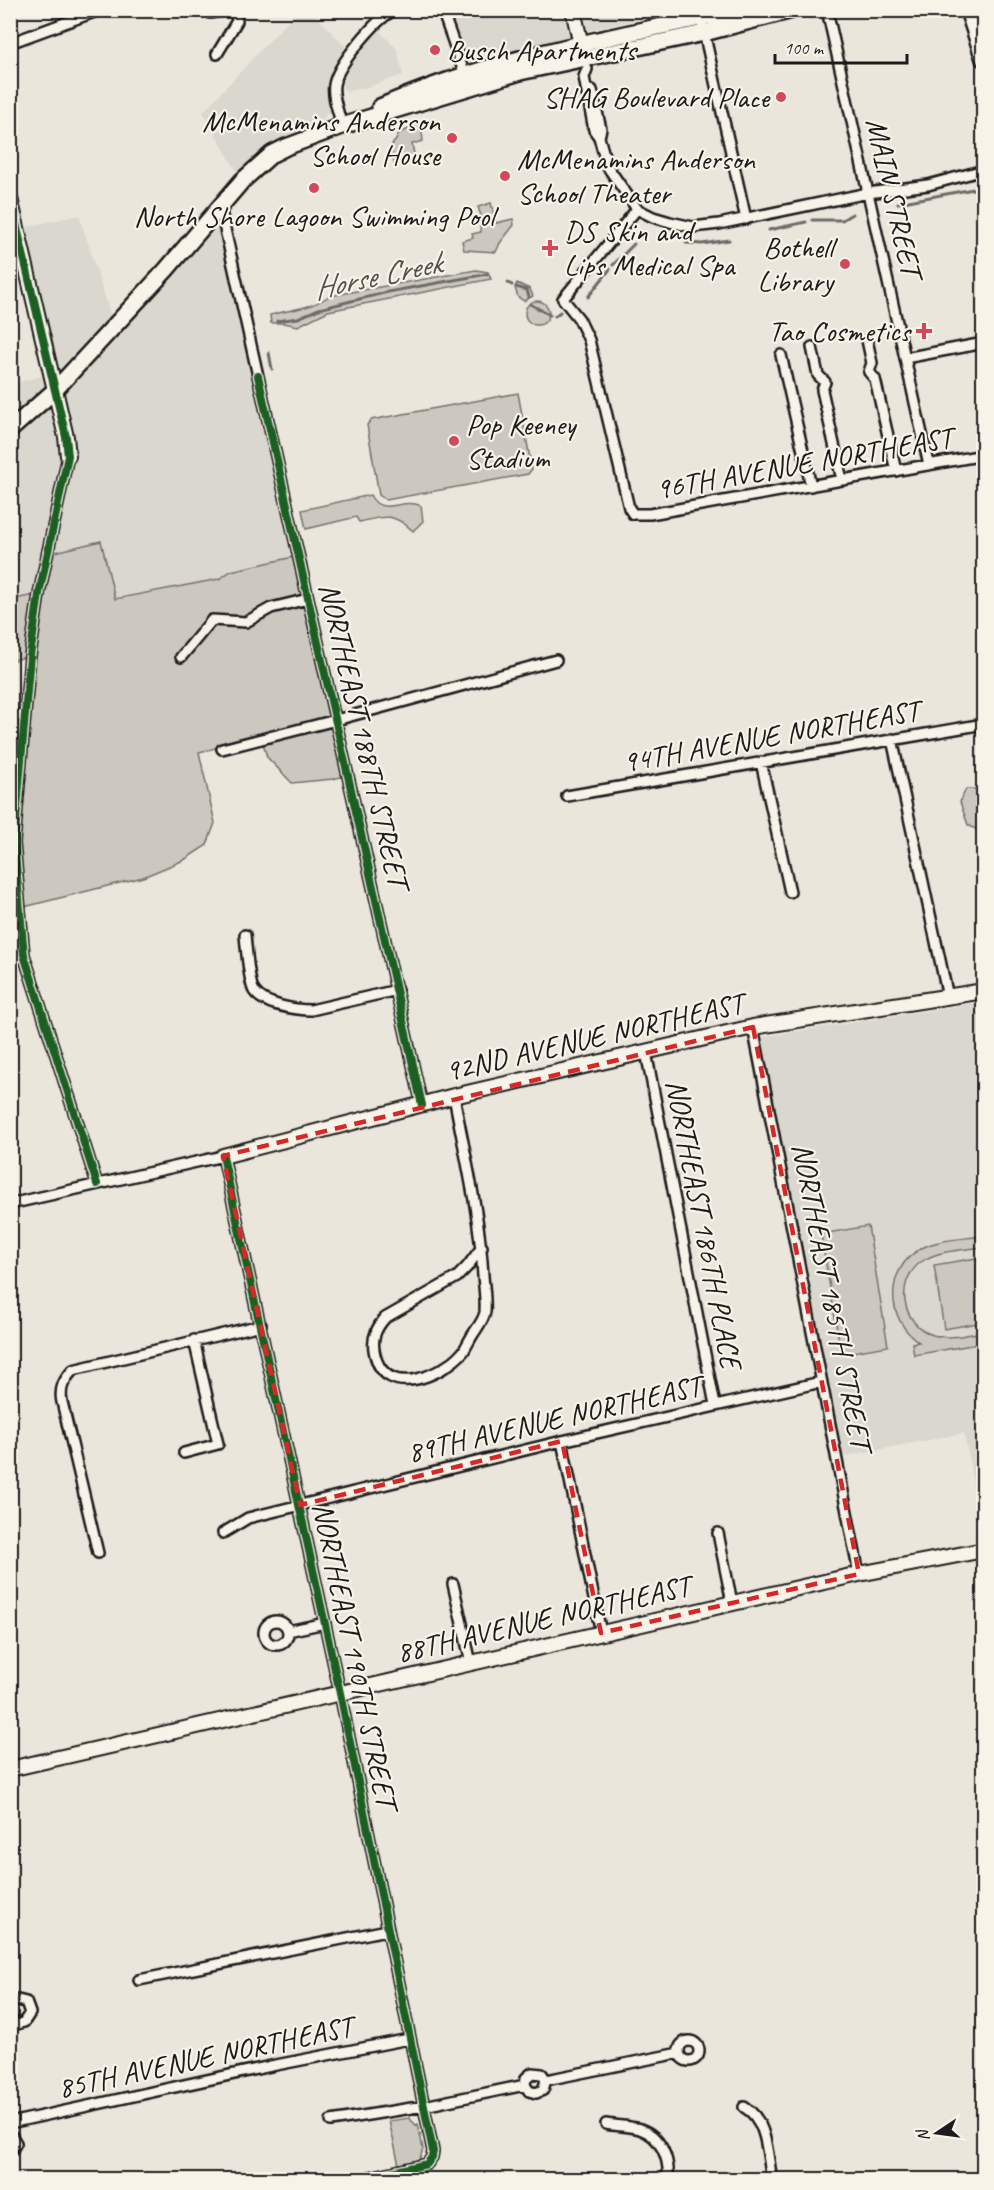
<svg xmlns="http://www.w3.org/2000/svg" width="994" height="2190" viewBox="0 0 994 2190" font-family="Caveat,sans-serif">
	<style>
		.built { fill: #dad7ce }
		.green { fill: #ccc8c0; stroke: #74726e; stroke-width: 1.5 }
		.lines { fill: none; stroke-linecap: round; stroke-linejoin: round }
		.stream { stroke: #6d6c68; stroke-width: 3 }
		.street-casing { stroke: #1c1c1c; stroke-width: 14 }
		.secondary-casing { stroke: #1c1c1c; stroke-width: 18 }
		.primary-casing { stroke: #1c1c1c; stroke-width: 20 }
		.street { stroke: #f7f3e8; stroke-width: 9 }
		.secondary { stroke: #f7f3e8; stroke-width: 14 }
		.primary { stroke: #f7f3e8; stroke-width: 15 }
		.cycleway-casing { stroke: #f7f3e8; stroke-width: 11 }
		.cycleway { stroke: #1b5e20; stroke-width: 8 }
		.marked { fill: none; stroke: #d62828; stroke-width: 4.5; stroke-dasharray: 12 8; stroke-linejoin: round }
		.poi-dot { fill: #d1495b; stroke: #f7f3e8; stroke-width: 2 }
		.labels { text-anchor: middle; stroke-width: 4.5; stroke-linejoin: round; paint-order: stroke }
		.poi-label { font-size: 30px; fill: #1c1c1c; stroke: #f7f3e8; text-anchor: start }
		.street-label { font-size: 30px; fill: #1c1c1c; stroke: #f7f3e8 }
		.water-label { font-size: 32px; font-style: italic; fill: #52514e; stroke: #f7f3e8 }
	</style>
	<rect width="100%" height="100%" fill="#eae6dc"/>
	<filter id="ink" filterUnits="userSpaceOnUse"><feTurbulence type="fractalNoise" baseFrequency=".0167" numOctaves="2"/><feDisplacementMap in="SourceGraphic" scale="12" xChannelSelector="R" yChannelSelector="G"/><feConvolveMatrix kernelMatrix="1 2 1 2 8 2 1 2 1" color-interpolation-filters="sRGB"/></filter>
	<g filter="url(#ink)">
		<path class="built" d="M297,11h15l36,39 -18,26 -4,11 4,24 -11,12 -36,14 3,10 -44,34 -39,-69z
			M442,11h236l-98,21 -1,9 -117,24z
			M379,31l18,18 6,26 -42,14 -14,2 -4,-3v-9l16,-28z
			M220,207l78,349 -67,15 -12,8 -104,20 -14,-58 -62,53 -28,6 -1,-216 42,-10 -35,-145 62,-14 35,111z
			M983,1002v536l-19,-105 -123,24 -80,-420z"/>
		<path class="green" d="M421,124l2,17 -11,3 3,15 -21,4 -4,-16 6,-7 3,-7z
			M491,203l5,20 17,-4 1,6 -14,18 -4,9 -32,-2 -2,-9 11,-3 -1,-4 9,-2 -3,-15 3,-1 -3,-9z
			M476,270l12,2 3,7 -163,32 -30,15 -14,-3h-13l-1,-8c21,-6 41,-6 59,-19z
			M517,283l13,6 3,7 -9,5 -6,-4 -3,-9z
			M525 313a12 12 0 1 1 24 0a12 12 0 1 1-24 0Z
			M518,393l14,76 -4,5 -142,26 -7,-5 -12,-70 4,-5z
			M370,495c12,23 32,2 51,11l2,15 -10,10c-21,-19 -28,-15 -54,-9l-3,-5 -50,12 -4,-19z
			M101,541l14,58 104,-20 12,-8 67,-15 50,219 -15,4 -41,4 -25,-26 -6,-20 -62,15 16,71 -8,22 -23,15 -41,17 -123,31 -6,-65 15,-187 -18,5 -1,-61 29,-6 8,-40z
			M966,789h17v44l-15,-8 -8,-23z
			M868,1226l20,120 -47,8 -20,-120z
			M983,1236v11c-19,3 -45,3 -62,15 -27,20 -19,63 12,73 16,5 35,-1 50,-3v11l-69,12 -2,-12 7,-1c-33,-22 -35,-72 1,-93 18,-10 43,-10 63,-13z
			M983,1257v65l-39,7 -10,-64z
			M409,2118l7,7 2,-1 5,25 -4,12 -20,4 -10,-44z"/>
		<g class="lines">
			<path class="stream" d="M898,203l86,-16
				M812,220h30l10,-6
				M769,230l37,-8
				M686,243l16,1 27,-4
				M613,265l21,-21
				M508,283l4,2
				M516,287l11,3 2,7
				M588,297l22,-28
				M530,304l20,11
				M555,316l5,-4
				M277,321l21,-3 21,-9 69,-17 99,-18
				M269,353l3,16"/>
			<g class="street-casing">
				<path id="street" d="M207,10l3,3 17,-3
					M442,10l23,65
					M699,10l47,209
					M827,10l102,455
					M10,43l90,-33
					M217,54l20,-33 -2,-11
					M587,69l-3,8 10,53 5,7 8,29 30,43 16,8 17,5 23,5 26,-3 149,-31 60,-8 56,-15
					M592,90l9,39 -2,8
					M342,126c-3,-13 -10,-28 -8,-41 3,-20 42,-66 60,-75
					M220,207l202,898
					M637,209l-74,90 16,20 10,21 40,168 4,6h17l334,-59
					M867,340l5,23 -3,9 6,7 21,92
					M812,347l6,28 7,7 -3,8 20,90
					M781,355l30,131
					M905,358l79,-15
					M68,456l-29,138 -9,62 -16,187 10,112 73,229
					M181,657l31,-37 34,2 25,-14 37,-9
					M10,718l15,-4
					M892,739l56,258
					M222,749l114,-29 220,-60
					M761,762l29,130
					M567,796l417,-72
					M245,935c1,11 4,48 9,56 9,14 42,19 57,19l86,-20
					M10,961l14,-6
					M753,1027l106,547
					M646,1052l69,353
					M454,1096c11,60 26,120 29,180 1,11 3,25 2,36 -1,8 -9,17 -13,24 -3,5 -6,11 -9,16 -21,24 -77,48 -88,3 -4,-15 0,-26 10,-37l72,-41 10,-10 15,-20
					M10,1204l213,-48 117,537 93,458 -1,6 -5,7 -70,16
					M562,1441l39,192
					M184,1453l34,-9 -24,-104
					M223,1533l25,-15 314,-77 259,-59
					M718,1533l14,70
					M98,1553l-36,-151c-3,-14 2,-22 11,-32l188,-45
					M453,1584l18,79
					M264 1633a12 12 0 1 1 24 0a12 12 0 1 1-24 0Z
					M288,1631l37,-8
					M139,1980l248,-50
					M10,2002l8,-2 8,2 4,11 -6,9 -7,2 -7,-3
					M679 2051a10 10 0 1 1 20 0a10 10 0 1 1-20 0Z
					M546,2080l133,-27
					M744,2107c24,13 23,48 28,73
					M331,2121l93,-15 101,-21 4,6 7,2 7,-3 3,-10 -4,-6 -10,-1 -6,5 -1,7
					M10,2123l261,-57 138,-27
					M606,2124c11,2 24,2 34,5 21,7 30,30 28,51
					M10,2133l6,10 -6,10"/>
			</g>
			<g class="secondary-casing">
				<path id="secondary" d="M573,10l10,43
					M10,198l56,239 2,19
					M223,1156l231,-60 299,-69 231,-36
					M10,1769l849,-195 125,-24"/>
			</g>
			<g class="primary-casing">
				<path id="primary" d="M968,10l16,49
					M380,107c113,-50 238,-71 359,-97
					M10,430l44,-39 112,-121 76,-89 30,-27 14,-7 56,-21 178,-54 184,-39 88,-23"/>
			</g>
			<use href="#street" class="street"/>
			<use href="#secondary" class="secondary"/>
			<use href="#primary" class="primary"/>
			<g class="cycleway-casing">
				<path id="cycleway" d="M10,198l56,239 2,19 -29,138 -9,62 -16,187 10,112 73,229
					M258,376l164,729
					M223,1156l117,537 93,458 -1,6 -5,7 -70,16"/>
			</g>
			<use href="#cycleway" class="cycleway"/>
		</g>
	</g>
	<path class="marked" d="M753,1027l106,547 -258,59 -39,-192 -262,64 -77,-349z"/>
	<g class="poi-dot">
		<circle cx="435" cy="50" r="6"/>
		<circle cx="781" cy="97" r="6"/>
		<circle cx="452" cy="138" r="6"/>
		<circle cx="505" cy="176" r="6"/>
		<circle cx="314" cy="188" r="6"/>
		<path d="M547 239h6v6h6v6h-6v6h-6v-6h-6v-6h6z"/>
		<circle cx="845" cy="264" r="6"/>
		<path d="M921 322h6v6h6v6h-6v6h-6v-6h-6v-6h6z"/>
		<circle cx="454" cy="441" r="6"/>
	</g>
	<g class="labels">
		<g class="poi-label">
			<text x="447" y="60">Busch Apartments</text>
			<text x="769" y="107" text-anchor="end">SHAG Boulevard Place</text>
			<text x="440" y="131" text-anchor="end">McMenamins Anderson<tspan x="440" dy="34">School House</tspan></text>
			<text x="517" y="169">McMenamins Anderson<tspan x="517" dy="34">School Theater</tspan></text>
			<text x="314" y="226" text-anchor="middle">North Shore Lagoon Swimming Pool</text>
			<text x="564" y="241">DS Skin and<tspan x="564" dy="34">Lips Medical Spa</tspan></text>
			<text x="833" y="257" text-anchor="end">Bothell<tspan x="833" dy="34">Library</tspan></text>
			<text x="910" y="341" text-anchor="end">Tao Cosmetics</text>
			<text x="466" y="434">Pop Keeney<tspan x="466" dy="34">Stadium</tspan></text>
		</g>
		<g class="street-label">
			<text transform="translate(894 197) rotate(77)" y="10">MAIN STREET</text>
			<text transform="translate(804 463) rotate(-10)" y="10">96TH AVENUE NORTHEAST</text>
			<text transform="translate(364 735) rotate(77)" y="10">NORTHEAST 188TH STREET</text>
			<text transform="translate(771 736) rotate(-10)" y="10">94TH AVENUE NORTHEAST</text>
			<text transform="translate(594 1037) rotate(-13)" y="10">92ND AVENUE NORTHEAST</text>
			<text transform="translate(704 1224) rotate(79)" y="10">NORTHEAST 186TH PLACE</text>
			<text transform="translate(832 1296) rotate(79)" y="10">NORTHEAST 185TH STREET</text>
			<text transform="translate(554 1419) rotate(-13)" y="10">89TH AVENUE NORTHEAST</text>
			<text transform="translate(543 1619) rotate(-13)" y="10">88TH AVENUE NORTHEAST</text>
			<text transform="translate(355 1655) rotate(78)" y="10">NORTHEAST 190TH STREET</text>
			<text transform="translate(205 2057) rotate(-12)" y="10">85TH AVENUE NORTHEAST</text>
		</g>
		<g class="water-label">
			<text transform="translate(377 275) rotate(-12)" y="11">Horse Creek</text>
		</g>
	</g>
	<rect width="994" height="2190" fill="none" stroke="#f7f3e8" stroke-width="36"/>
	<rect x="18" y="18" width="958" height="2154" fill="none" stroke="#1c1c1c" stroke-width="2" filter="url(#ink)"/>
	<g transform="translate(937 2133) rotate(257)" stroke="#f7f3e8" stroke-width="4.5" paint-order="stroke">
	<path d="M0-4.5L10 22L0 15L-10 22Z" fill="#1c1c1c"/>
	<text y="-9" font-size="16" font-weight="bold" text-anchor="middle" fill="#1c1c1c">N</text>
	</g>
	<path d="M775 54v9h132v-9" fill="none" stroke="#1c1c1c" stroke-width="3"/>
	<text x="784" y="54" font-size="18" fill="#1c1c1c" stroke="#f7f3e8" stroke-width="4.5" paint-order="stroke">100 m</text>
</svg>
